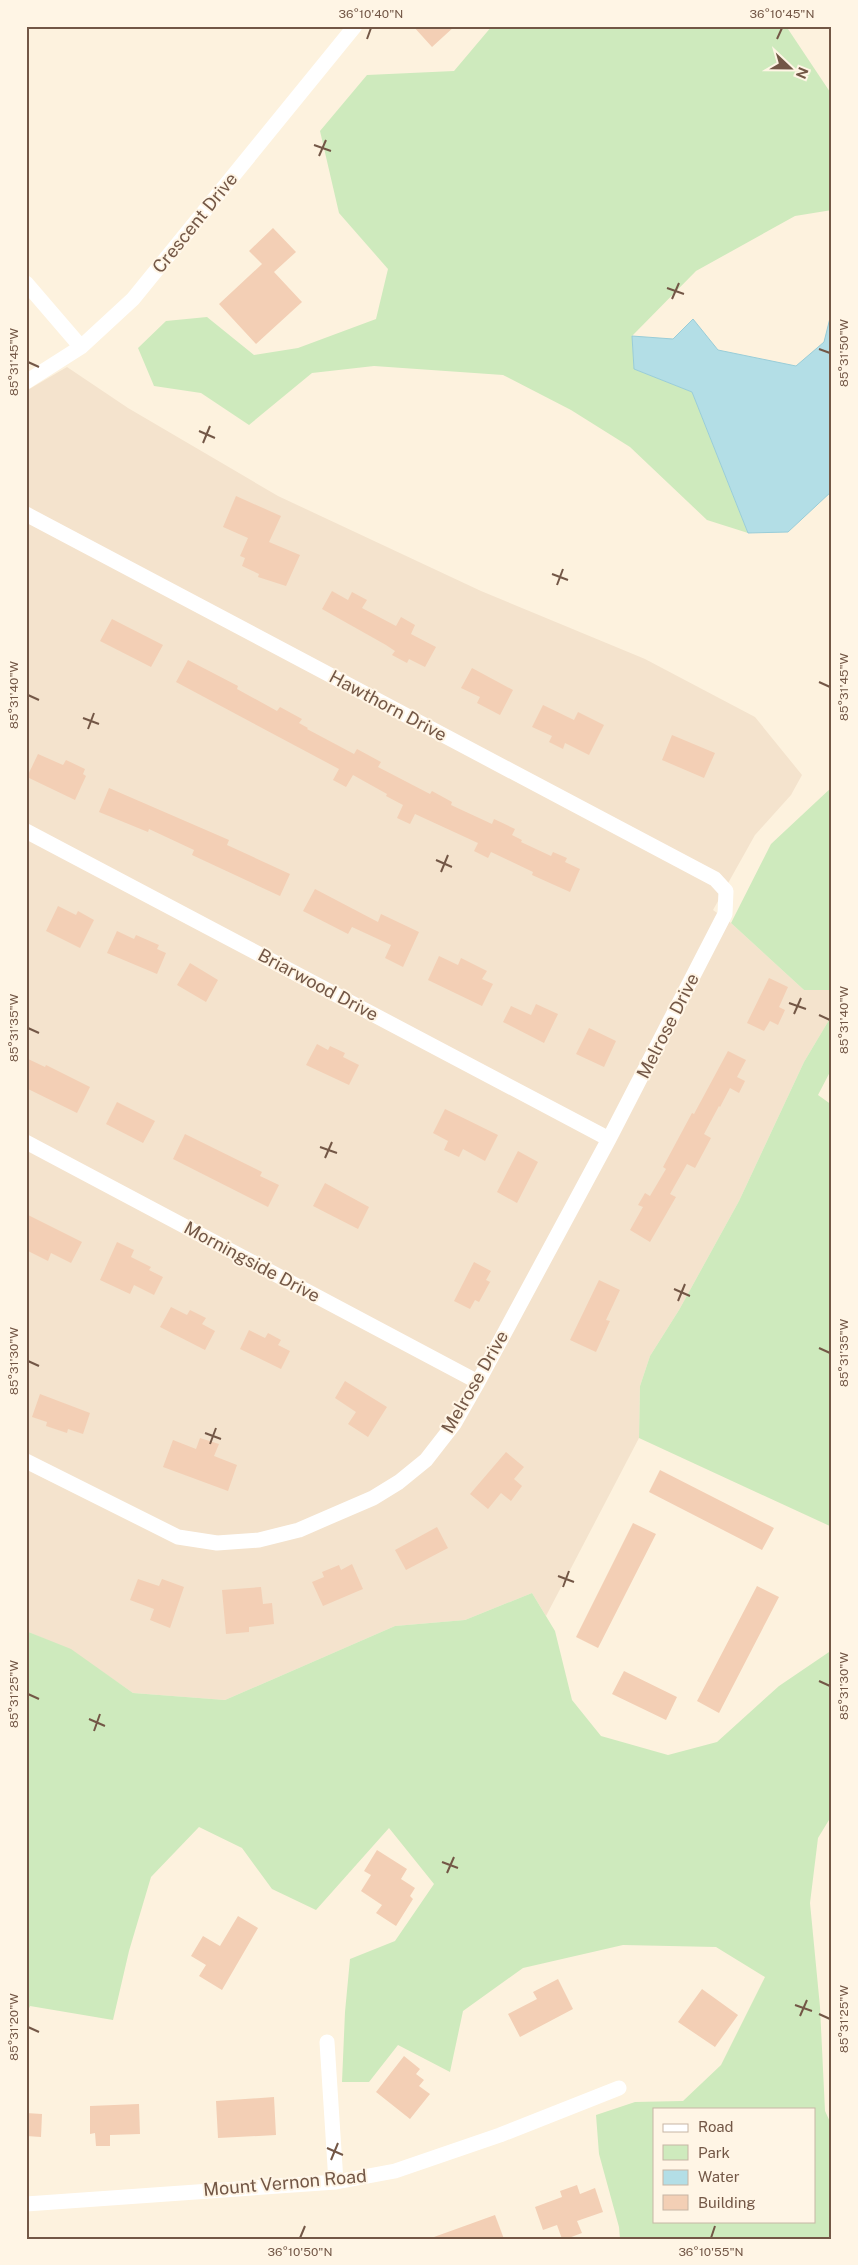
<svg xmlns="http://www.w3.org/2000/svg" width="858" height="2265" viewBox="0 0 858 2265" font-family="'Public Sans',sans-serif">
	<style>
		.residential { fill: #f4e3cd }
		.green { fill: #ceeabd; fill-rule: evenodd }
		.water { fill: #b3dee6; stroke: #99cdd8 }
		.building { fill: #f3cfb5 }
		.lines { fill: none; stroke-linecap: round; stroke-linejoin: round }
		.street { stroke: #fff; stroke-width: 15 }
		.ticks { fill: none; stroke: #735746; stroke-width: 2 }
		.labels { text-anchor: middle; stroke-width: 4; stroke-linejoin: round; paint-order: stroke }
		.street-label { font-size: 18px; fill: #735746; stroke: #fff5e5 }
		.neatline { fill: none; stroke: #735746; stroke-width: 2 }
		.ticks-label { font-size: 12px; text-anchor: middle; fill: #735746 }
	</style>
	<rect width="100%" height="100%" fill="#fdf2de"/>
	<path class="residential" d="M67,367l61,41 150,88 203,95 164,68 110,58 47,58 -11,20 -36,40 -42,75 18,13 73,67h28v25l-28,47 -65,139 -60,109 -29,46 -10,30 -1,52 -93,178 -14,-23 -67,27 -70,6 -170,74 -92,-7 -62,-43 -45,-19v-1240z"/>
	<path class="green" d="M492,26h294l46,69v115l-37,6 -99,55 -64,65 2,33 58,23 56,141 -41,-13 -77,-73 -59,-37 -68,-35 -129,-9 -62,7 -63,52 -48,-32 -47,-7 -16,-38 28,-27 41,-4 47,38 44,-7 78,-29 12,-50 -49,-56 -19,-82 47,-56 87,-4z
		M832,787v203h-28l-73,-67 40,-79z
		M832,1015v53l-14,27 14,10v422l-193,-89 1,-52 10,-30 29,-46 60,-109 65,-139z
		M532,1593l23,38 17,69 29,36 67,19 49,-13 62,-56 53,-36v165l-14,23 -8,65 10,104 5,104 7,15v113h-212l-1,-12 -20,-73 -3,-39 39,-13 48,-1 38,-36 44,-88 -49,-30 -93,-2 -100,23 -60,43 -13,61 -52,-27 -29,37h-27l3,-70 5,-53 45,-18 39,-57 -45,-56 -73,82 -44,-21 -30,-41 -43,-21 -48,50 -22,74 -16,69 -83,-14 -4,9v-384l45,18 62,44 92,7 170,-74 70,-6zM654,2109h160v112h-160z"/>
	<path class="water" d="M832,310v181l-44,41 -40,1 -56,-141 -58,-23 -2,-33 41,3 20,-20 25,31 78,16 28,-24z"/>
	<path class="building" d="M413,26h42l-23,21z
		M273,228l23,24 -22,20 28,30 -46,42 -37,-40 43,-40 -13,-13z
		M236,496l45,20 -12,26 31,13 -14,31 -28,-9 1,-3 -17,-8 3,-8 -5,-2 8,-18 -25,-11z
		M332,591l16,9 4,-8 15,8 -5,8 34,18 5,-9 14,8 -4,9 25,13 -11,20 -16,-8 -2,4 -15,-8 3,-4 -9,-6 -64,-36z
		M112,619l51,26 -12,22 -51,-26z
		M188,660l50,26 -1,3 40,22 3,-4 22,12 -3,4 9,5 -1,1 47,25 3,-5 24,13 -3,5 52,27 2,-3 20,11 -1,3 41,19 2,-5 21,10 -3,6 10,5 -1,2 30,14 2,-4 14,6 -2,4 15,7 -10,23 -38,-17 1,-3 -42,-20 -3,6 -14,-7 4,-8 -63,-29 -5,10 -13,-6 6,-13 -17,-9 1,-2 -34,-19 -7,12 -13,-7 6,-11 -163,-87z
		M472,668l41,22 -13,25 -23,-12 3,-6 -19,-9z
		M543,705l31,15 4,-8 26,13 -15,30 -24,-12 -2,6 -14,-7 3,-6 -20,-9z
		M672,735l43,18 -11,25 -42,-18z
		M38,754l25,11 3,-5 19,9 -2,5 3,2 -11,24 -48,-23z
		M109,788l120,52 -2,5 63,29 -10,22 -88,-41 2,-5 -45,-21 -1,3 -49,-20z
		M315,889l63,33 3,-8 38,18 -16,35 -18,-9 6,-13 -39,-18 -4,7 -45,-23z
		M58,906l18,9 2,-4 16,9 -14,28 -34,-17z
		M117,931l17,8 2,-4 23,10 -2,4 9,4 -9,21 -50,-21z
		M439,956l19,9 3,-7 26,13 -5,8 11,5 -11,22 -54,-26z
		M190,963l28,17 -12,22 -29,-17z
		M769,978l19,9 -9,20 6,3 -7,15 -8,-4 -6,10 -17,-8z
		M536,1004l22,10 -14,29 -41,-21 8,-16 20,9z
		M589,1028l27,13 -12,26 -28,-13z
		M317,1044l11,6 2,-4 15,7 -2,4 16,8 -10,20 -43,-20z
		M728,1051l18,9 -9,17 8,4 -6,12 -9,-5 -10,19 -1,-1 -15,28 7,4 -16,30 -8,-4 -17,30 6,3 -26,45 -20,-12 13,-23 -5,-2 7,-12 5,3 16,-27 -3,-2 29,-54 2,1z
		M26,1058l19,9 1,-2 44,22 -13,26 -51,-25z
		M117,1102l38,19 -12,22 -37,-19z
		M445,1109l53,26 -13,26 -22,-12 -4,8 -15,-7 4,-9 -15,-8z
		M185,1134l77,38 -2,4 19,9 -11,22 -95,-48z
		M518,1151l20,11 -21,41 -20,-11z
		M325,1183l44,24 -11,22 -45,-23z
		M26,1214l56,28 -11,21 -20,-10 -3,8 -22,-11z
		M117,1242l17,8 -3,7 20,10 -2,3 14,7 -9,18 -20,-10 -4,9 -30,-14z
		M474,1262l17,9 -5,9 4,2 -11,20 -4,-2 -5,9 -16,-8z
		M599,1280l21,10 -14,30 4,1 -14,31 -26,-12z
		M171,1307l16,8 3,-5 16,8 -4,6 13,7 -10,19 -45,-23z
		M249,1330l16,8 3,-5 13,7 -3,5 12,6 -9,18 -41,-20z
		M345,1381l42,26 -19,30 -20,-13 8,-12 -21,-14z
		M40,1394l50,19 -7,21 -15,-5 -1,4 -21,-7 1,-4 -15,-5z
		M200,1438l19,6 -5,12 23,9 -9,26 -65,-24 10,-27 23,9z
		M506,1452l18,15 -10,12 8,7 -11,15 -10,-8 -13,16 -18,-15z
		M660,1470l114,58 -12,22 -113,-58z
		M633,1523l23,11 -58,114 -22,-11z
		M437,1527l11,21 -42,22 -11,-20z
		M352,1564l11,25 -40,17 -11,-24 12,-5 -2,-5 17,-7 2,5z
		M138,1579l21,7 3,-7 22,8 -14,41 -20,-8 4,-11 -24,-9z
		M757,1586l22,11 -60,116 -22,-12z
		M261,1587l2,17 9,-1 2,21 -25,3v5l-23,2 -4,-44z
		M624,1671l53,26 -11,23 -54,-26z
		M377,1850l30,19 -6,10 14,9 -5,8 3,3 -17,27 -20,-13 6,-8 -21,-14 10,-16 -7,-4z
		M238,1916l20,12 -36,62 -23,-14 7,-11 -15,-9 12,-20 17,10z
		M558,1979l15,30 -53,28 -12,-23 29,-15 -4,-7z
		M702,1989l36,26 -23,32 -37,-25z
		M404,2056l16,13 -4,5 8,6 -5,6 11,8 -20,25 -34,-27z
		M274,2097l2,38 -58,3 -2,-37z
		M139,2104l1,30 -30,1v11h-14l-1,-13 -5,1v-28z
		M26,2113l16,1 -1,23 -15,-1z
		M577,2185l3,9 15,-6 8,24 -26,9 5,12 -16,6h-4l-5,-14 -14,5 -8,-23 27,-10 -2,-6z
		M495,2215l9,24h-69l-1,-2z"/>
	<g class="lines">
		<path class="street" d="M26,283l55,64
			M26,382l55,-35 52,-48 222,-273
			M26,514l689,365 11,12 -1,23 -116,225 -131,243 -24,42 -28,36 -27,22 -26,16 -74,32 -40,10 -42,3 -39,-6 -152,-76
			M26,831l583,308
			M26,1142l452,240
			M327,2042l9,140
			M26,2204l310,-22 59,-11 105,-36 119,-47"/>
	</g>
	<path class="ticks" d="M367,39l4,-11M777,39l5,-11M314,145l17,6M319,156l7,-16M667,288l17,6M672,299l7,-16M819,349l11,4M28,362l11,5M199,431l16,7M203,443l7,-17M552,574l16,6M557,585l6,-16M819,682l11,5M28,695l11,5M83,718l16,6M88,729l6,-16M436,860l16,7M441,872l7,-17M789,1003l17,6M794,1014l7,-16M819,1015l11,5M28,1028l11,5M320,1147l17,6M325,1158l7,-16M674,1289l16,7M678,1301l7,-17M819,1348l11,5M28,1361l11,5M205,1433l16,6M210,1444l6,-16M558,1576l16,6M563,1587l6,-16M819,1681l11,5M28,1694l11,5M89,1719l16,7M94,1731l6,-17M442,1862l16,6M447,1873l7,-16M795,2005l17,6M819,2014l11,5M800,2016l7,-16M28,2027l11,5M327,2148l16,7M331,2160l7,-17M300,2238l5,-12M711,2238l4,-12"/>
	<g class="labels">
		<g class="street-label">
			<text transform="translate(195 223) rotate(-51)" y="6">Crescent Drive</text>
			<text transform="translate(388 706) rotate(28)" y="6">Hawthorn Drive</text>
			<text transform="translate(318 985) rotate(28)" y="6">Briarwood Drive</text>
			<text transform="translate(668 1026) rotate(-63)" y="6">Melrose Drive</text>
			<text transform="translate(252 1262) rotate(28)" y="6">Morningside Drive</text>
			<text transform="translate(475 1382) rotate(-60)" y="6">Melrose Drive</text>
			<text transform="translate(285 2183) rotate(-5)" y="6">Mount Vernon Road</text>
		</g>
	</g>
	<rect width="858" height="2265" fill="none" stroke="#fff5e5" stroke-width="55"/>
	<rect x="653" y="2108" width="162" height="115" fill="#fff5e5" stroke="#c7b6a5"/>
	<rect x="663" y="2124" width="25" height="8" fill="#ffffff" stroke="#c7b6a5"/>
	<text x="698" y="2132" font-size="15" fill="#735746">Road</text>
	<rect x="663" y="2145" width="25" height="15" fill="#ceeabd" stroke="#c7b6a5"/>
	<text x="698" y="2158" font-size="15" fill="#735746">Park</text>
	<rect x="663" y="2170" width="25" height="15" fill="#b3dee6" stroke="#c7b6a5"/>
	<text x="698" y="2182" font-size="15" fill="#735746">Water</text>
	<rect x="663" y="2195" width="25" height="15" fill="#f3cfb5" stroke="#c7b6a5"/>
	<text x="698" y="2208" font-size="15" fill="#735746">Building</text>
	<g transform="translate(790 68) rotate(112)" stroke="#fff5e5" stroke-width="4" paint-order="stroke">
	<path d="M0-4L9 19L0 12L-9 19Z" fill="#735746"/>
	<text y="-8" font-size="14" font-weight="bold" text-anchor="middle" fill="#735746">N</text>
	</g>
	<rect x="28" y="28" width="802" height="2210" class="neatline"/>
	<g class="ticks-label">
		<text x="371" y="18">36°10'40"N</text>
		<text x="782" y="18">36°10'45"N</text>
		<text transform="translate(844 353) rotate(-90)" y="4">85°31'50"W</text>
		<text transform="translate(14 362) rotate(-90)" y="4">85°31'45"W</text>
		<text transform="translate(844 687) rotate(-90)" y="4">85°31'45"W</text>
		<text transform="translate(14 695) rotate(-90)" y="4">85°31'40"W</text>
		<text transform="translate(844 1020) rotate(-90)" y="4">85°31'40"W</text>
		<text transform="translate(14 1028) rotate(-90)" y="4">85°31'35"W</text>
		<text transform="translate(844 1353) rotate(-90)" y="4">85°31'35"W</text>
		<text transform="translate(14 1361) rotate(-90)" y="4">85°31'30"W</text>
		<text transform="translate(844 1686) rotate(-90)" y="4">85°31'30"W</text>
		<text transform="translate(14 1694) rotate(-90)" y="4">85°31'25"W</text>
		<text transform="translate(844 2019) rotate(-90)" y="4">85°31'25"W</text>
		<text transform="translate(14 2027) rotate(-90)" y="4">85°31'20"W</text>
		<text x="300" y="2256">36°10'50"N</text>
		<text x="711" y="2256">36°10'55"N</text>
	</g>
</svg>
